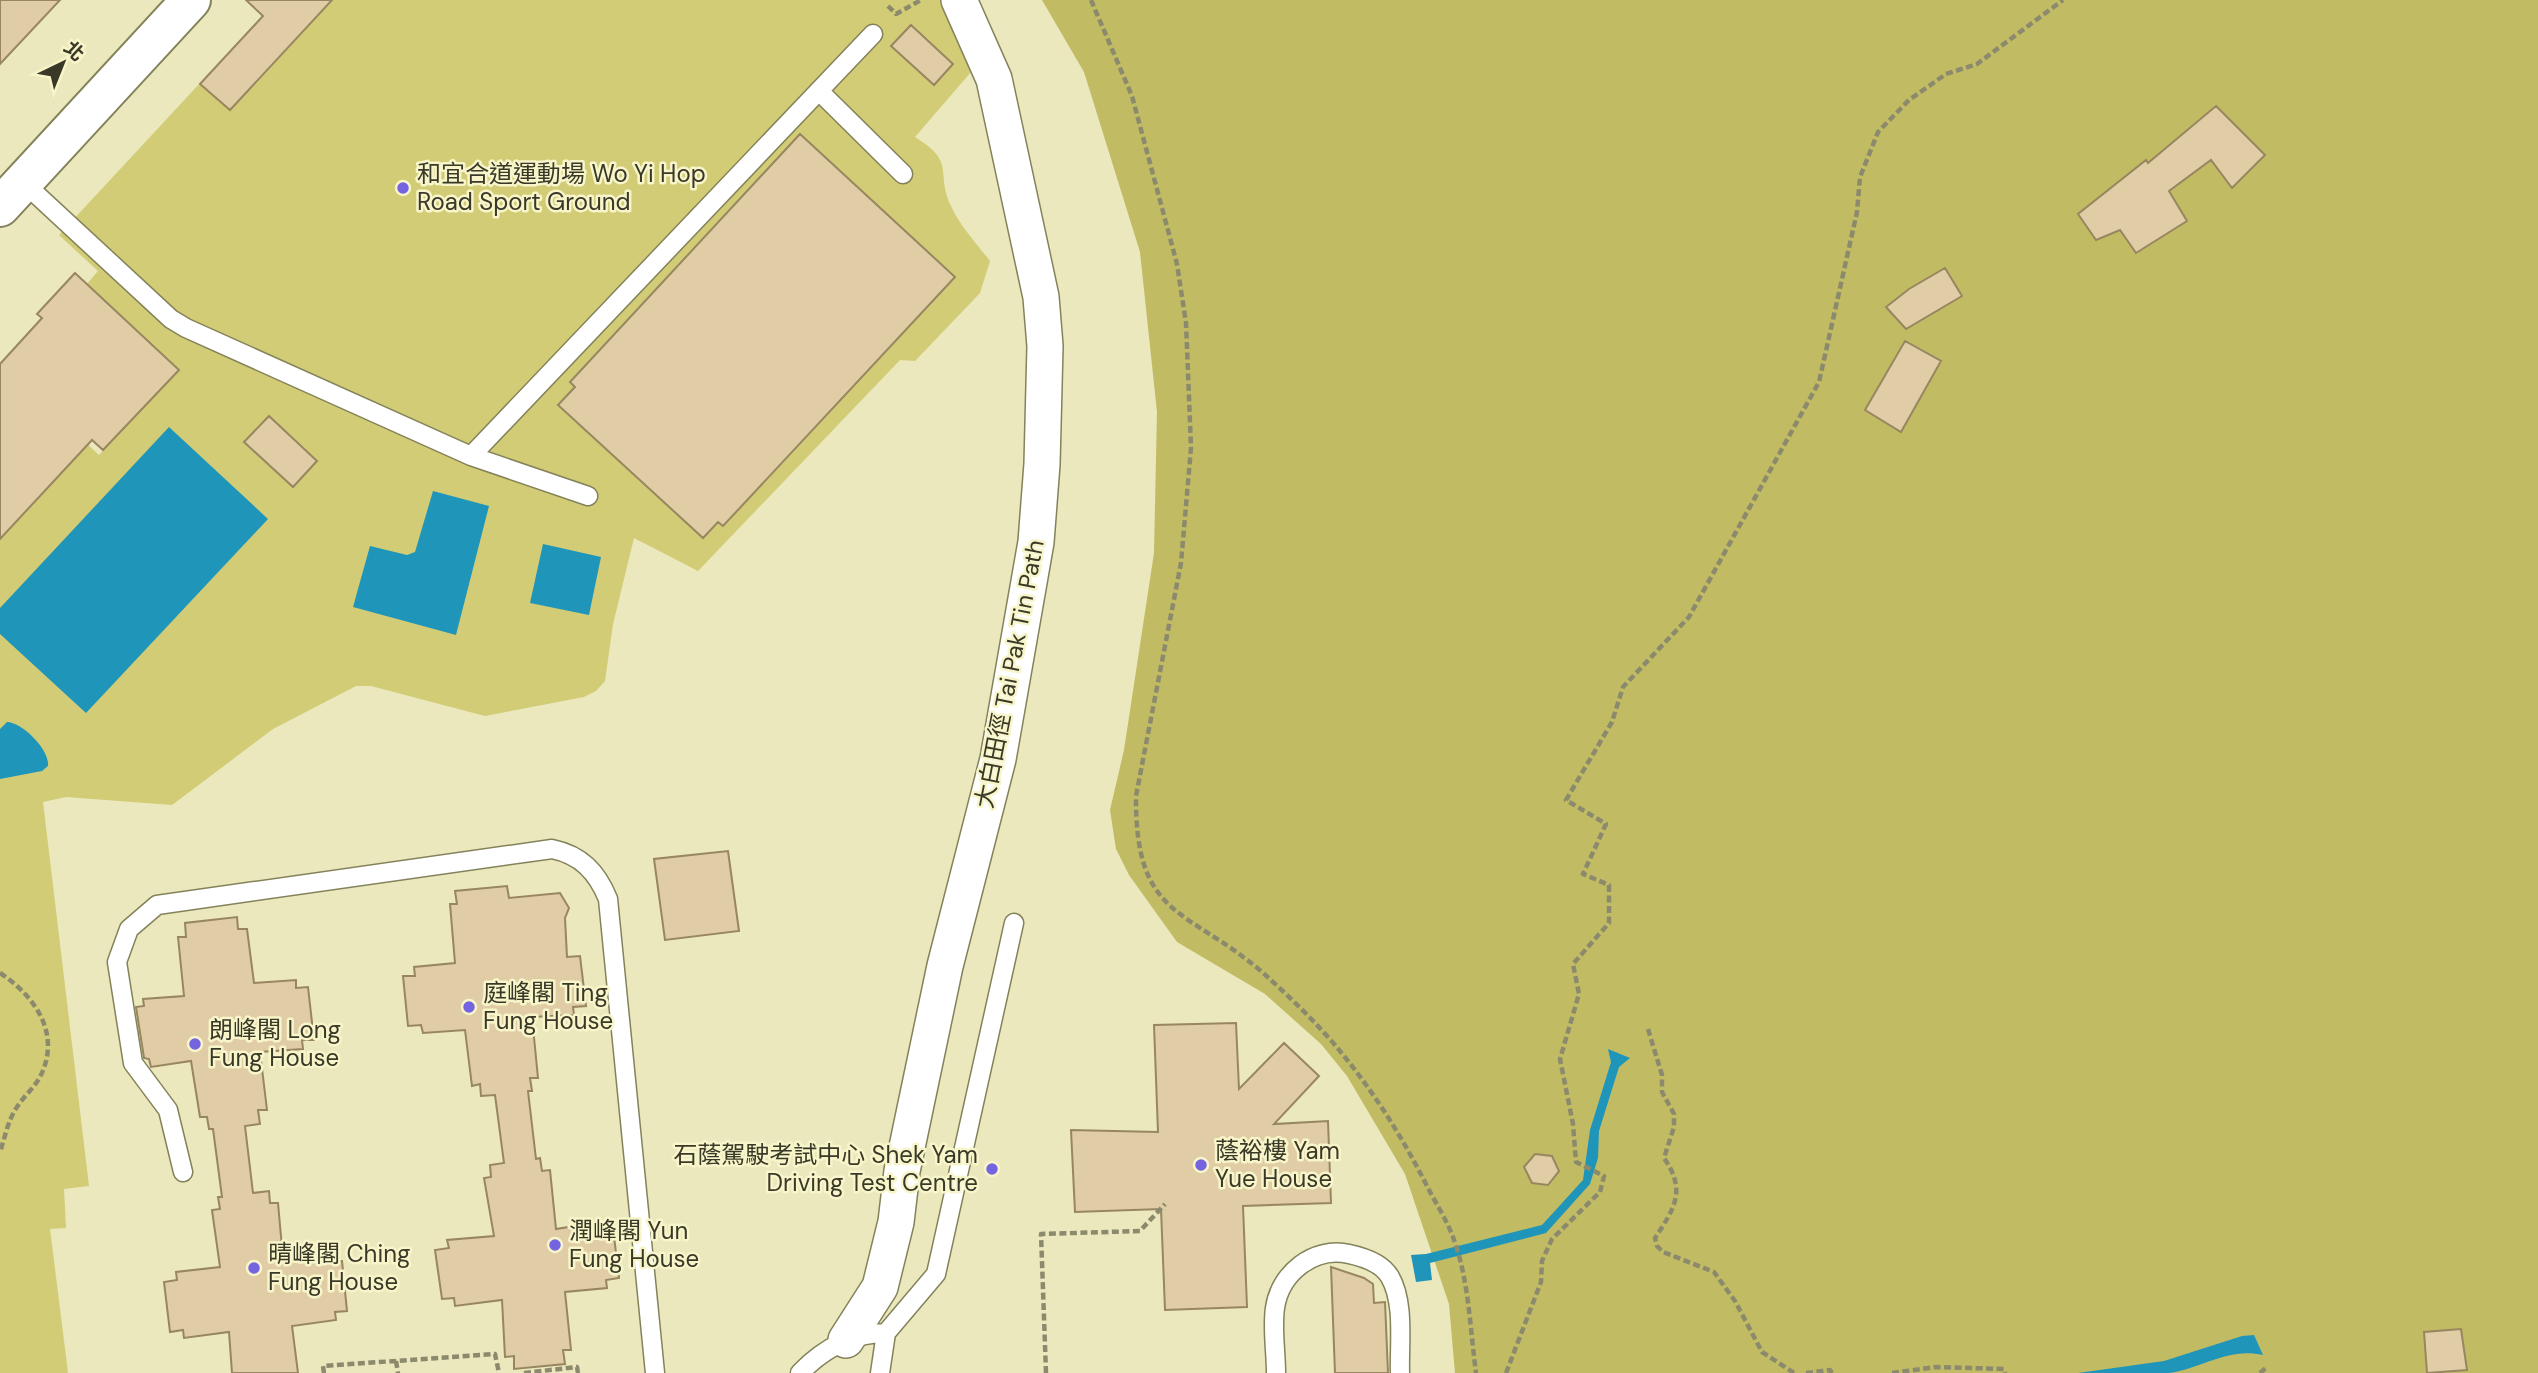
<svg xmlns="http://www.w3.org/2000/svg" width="2538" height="1373" viewBox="0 0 2538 1373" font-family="'DM Sans','Noto Sans TC',sans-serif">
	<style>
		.green { fill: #d1cc75 }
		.forest { fill: #c1bb63 }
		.water { fill: #1f95ba }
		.building { fill: #e0cda5; stroke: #988661; stroke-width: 2 }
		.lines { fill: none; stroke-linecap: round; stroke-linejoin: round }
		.lane-casing { stroke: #84825a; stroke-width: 21 }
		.street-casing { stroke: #84825a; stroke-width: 38 }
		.primary-casing { stroke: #84825a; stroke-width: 42 }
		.path { stroke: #8c8a6d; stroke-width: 4.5; stroke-dasharray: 7 3.5; stroke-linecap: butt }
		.lane { stroke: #fff; stroke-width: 18 }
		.street { stroke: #fff; stroke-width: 35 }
		.primary { stroke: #fff; stroke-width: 38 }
		.poi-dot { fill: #7464df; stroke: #f7f5c9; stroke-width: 2.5 }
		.labels { text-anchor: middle; stroke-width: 5; stroke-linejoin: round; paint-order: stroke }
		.poi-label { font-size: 24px; fill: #3a3928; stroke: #f7f5c9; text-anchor: start }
		.street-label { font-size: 24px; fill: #3a3928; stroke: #f7f5c9 }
	</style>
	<rect width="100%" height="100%" fill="#eae8bc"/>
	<path class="green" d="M277,0h669l15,34 10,38 -56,65c42,26 20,35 36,69 9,20 26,38 39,55l-10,32 -65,68 -15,-1 -202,211 -64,-33 -21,86 -8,57 -9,10 -12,6 -99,19 -114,-30h-15l-83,43 -101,76 -106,-8 -23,5 46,384 -25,3 2,39 -16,1 18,144h-68v-1007l2,-2 97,91 79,-84 -91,-87 11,-13 -39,-36z"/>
	<path class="forest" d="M1042,0h1496v1373h-1083l-6,-69 -44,-130 -58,-98 -26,-32 -56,-50 -88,-52 -48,-67 -13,-26 -6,-39 14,-60 30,-197 3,-141 -17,-160 -56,-180z"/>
	<path class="water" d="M169,427l99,92 -182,194 -86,-79v-26z
		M433,491l56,15 -33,129 -103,-28 17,-61 37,9 8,-3z
		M543,544l58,13 -12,58 -59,-12z
		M7,722c15,0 43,28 41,44l-6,5 -42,8v-50z
		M1608,1049l22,9 -11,9 -20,64 -1,27 -8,26 -44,49 -116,30 2,17 -16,2 -5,-27 15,-1 116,-29 41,-45 7,-50 21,-68z
		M2254,1335l9,20c-35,-8 -60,13 -94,18 -29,0 -62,0 -91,0l86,-12 78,-25z"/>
	<path class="building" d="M0,0h60l-60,64z
		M246,0h86l-102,110 -30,-26 63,-68z
		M911,25l42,39 -19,21 -43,-39z
		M2216,106l49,49 -33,33 -21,-28 -42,31 18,30 -51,32 -16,-23 -24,10 -18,-26 68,-54 2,3z
		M800,134l155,143 -232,249 -5,-4 -15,16 -145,-133 17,-18 -5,-5z
		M1945,268l17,28 -56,33 -20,-22 23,-18z
		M75,273l104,97 -76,80 -11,-10 -92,99v-175l42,-46 -5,-4z
		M1905,341l36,20 -40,71 -36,-22z
		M269,416l48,45 -24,26 -49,-45z
		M728,851l11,80 -74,9 -11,-81z
		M507,886l2,12 51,-5 9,15 -4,10 2,39 13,-1 6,50 -13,1 1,8 -42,2 6,61h-8l2,13h-4l8,68 4,-1 2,13 8,-1 6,59 43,-7 1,8 13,-2 6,50 -13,2 1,8 -42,4 6,58h-8l2,14 -51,5v-13l-9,1 -3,-57 -47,6 -1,-8 -12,1 -7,-49 14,-2 -2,-8 47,-4 -10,-58 7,-1 -1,-12 14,-2 -9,-68 -14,1 -1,-12 -8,2 -7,-56 -42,3 -2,-8 -13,1 -5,-50h12l-1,-9 41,-4 -5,-59h7l-2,-13z
		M237,917l1,12h9l7,54 42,-3v8l12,-1 6,53h-12l1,9 -43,3 7,58h-9l2,14 -15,2 8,67 16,-2 1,12h8l5,56 44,-4 2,7 13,-1 5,50 -12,1 1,8 -44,6 6,47h-66l-3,-41 -45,6 -1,-8 -13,2 -6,-50 13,-2 -1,-8 44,-5 -8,-57 8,-1 -2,-12h4l-9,-68h-4l-2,-12h-7l-9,-56 -40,6 -2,-8 -5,-1 -8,-51 8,-1 -1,-7 41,-3 -6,-59h8l-1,-14z
		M1236,1023l3,66 45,-46 35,33 -45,48 54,-3 3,82 -88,3 4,101 -82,3 -4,-101 -86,3 -4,-82 87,2 -4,-107z
		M1535,1154l17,2 7,15 -11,14 -16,-2 -8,-16z
		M1331,1267l33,11 9,6 1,19 11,-1 3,71h-53z
		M2461,1329l6,41 -40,3 -3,-41z"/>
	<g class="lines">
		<g class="lane-casing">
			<path id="lane" d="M819,91l84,83
				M23,182l148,137 15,9 285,128 117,40
				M471,456l402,-422
				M183,1172l-15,-62 -35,-47 -16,-101 12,-33 28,-24 395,-56c29,6 45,23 56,50l47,474
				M886,1333l50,-59 78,-351
				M800,1373c23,-24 52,-40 86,-40
				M880,1373l6,-40
				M1276,1373c0,-21 -4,-45 -1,-65 5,-35 39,-62 74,-54 14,3 33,9 41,23 15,26 9,67 10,96"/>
		</g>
		<g class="street-casing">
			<path id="street" d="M846,1340l34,-53 16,-65 6,-51 43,-205 53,-207 38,-217 6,-78 3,-118 -4,-49 -47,-218 -35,-79"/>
		</g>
		<g class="primary-casing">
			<path id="primary" d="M0,207l191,-207"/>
		</g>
		<path class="path" d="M1091,0l41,96 45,168 9,59 5,125 -10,115 -45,233c-1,123 50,111 126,176 28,25 59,55 82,84 34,42 61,86 85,134 8,15 18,31 24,47 16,43 17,91 23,136
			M888,6l8,8 25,-14
			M0,973c35,23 62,61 40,104 -6,11 -16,19 -23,30 -9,13 -12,30 -17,45
			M1648,1029l14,46v17l12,22v13l-10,31c23,33 10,51 -9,80l2,8 6,6 51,20 21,29 27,51 32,21
			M396,1361l2,12
			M324,1373l-1,-7 172,-12 4,19
			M524,1373l53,-6 1,6
			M1046,1373l-5,-139 99,-3 25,-27
			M1506,1373l35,-91 1,-21 10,-22 48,-47 4,-16 -28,-14 -3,-38 -13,-65 19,-65 -6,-30 36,-41v-38l-26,-11 23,-50 -40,-24 46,-78 11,-35 66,-70 130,-235 38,-170 3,-35 18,-45 31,-32 37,-26 31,-10 86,-64
			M1806,1373l24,-3 2,3
			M1892,1373l44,-6 68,2 1,4
			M2260,1373l7,-6"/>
		<use href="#lane" class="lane"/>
		<use href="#street" class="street"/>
		<use href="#primary" class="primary"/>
	</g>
	<g class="poi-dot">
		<circle cx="403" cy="188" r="7"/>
		<circle cx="469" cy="1007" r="7"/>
		<circle cx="195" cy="1044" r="7"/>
		<circle cx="1201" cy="1165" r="7"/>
		<circle cx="992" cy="1169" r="7"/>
		<circle cx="555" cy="1245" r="7"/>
		<circle cx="254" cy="1268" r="7"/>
	</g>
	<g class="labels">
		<g class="poi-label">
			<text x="417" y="182">和宜合道運動場 Wo Yi Hop<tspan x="417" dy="28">Road Sport Ground</tspan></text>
			<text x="483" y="1001">庭峰閣 Ting<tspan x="483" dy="28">Fung House</tspan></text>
			<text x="209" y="1038">朗峰閣 Long<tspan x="209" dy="28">Fung House</tspan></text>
			<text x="1215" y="1159">蔭裕樓 Yam<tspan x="1215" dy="28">Yue House</tspan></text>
			<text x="978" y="1163" text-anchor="end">石蔭駕駛考試中心 Shek Yam<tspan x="978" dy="28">Driving Test Centre</tspan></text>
			<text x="569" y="1239">潤峰閣 Yun<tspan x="569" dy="28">Fung House</tspan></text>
			<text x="268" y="1262">晴峰閣 Ching<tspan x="268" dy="28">Fung House</tspan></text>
		</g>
		<g class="street-label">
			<text transform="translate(1010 674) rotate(-79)" y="8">大白田徑 Tai Pak Tin Path</text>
		</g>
	</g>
	<g transform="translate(63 63) rotate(43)" stroke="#f7f5c9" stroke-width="5" paint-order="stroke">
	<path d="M0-5L12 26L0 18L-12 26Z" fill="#3a3928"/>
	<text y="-10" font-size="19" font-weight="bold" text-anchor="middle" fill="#3a3928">北</text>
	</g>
</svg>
